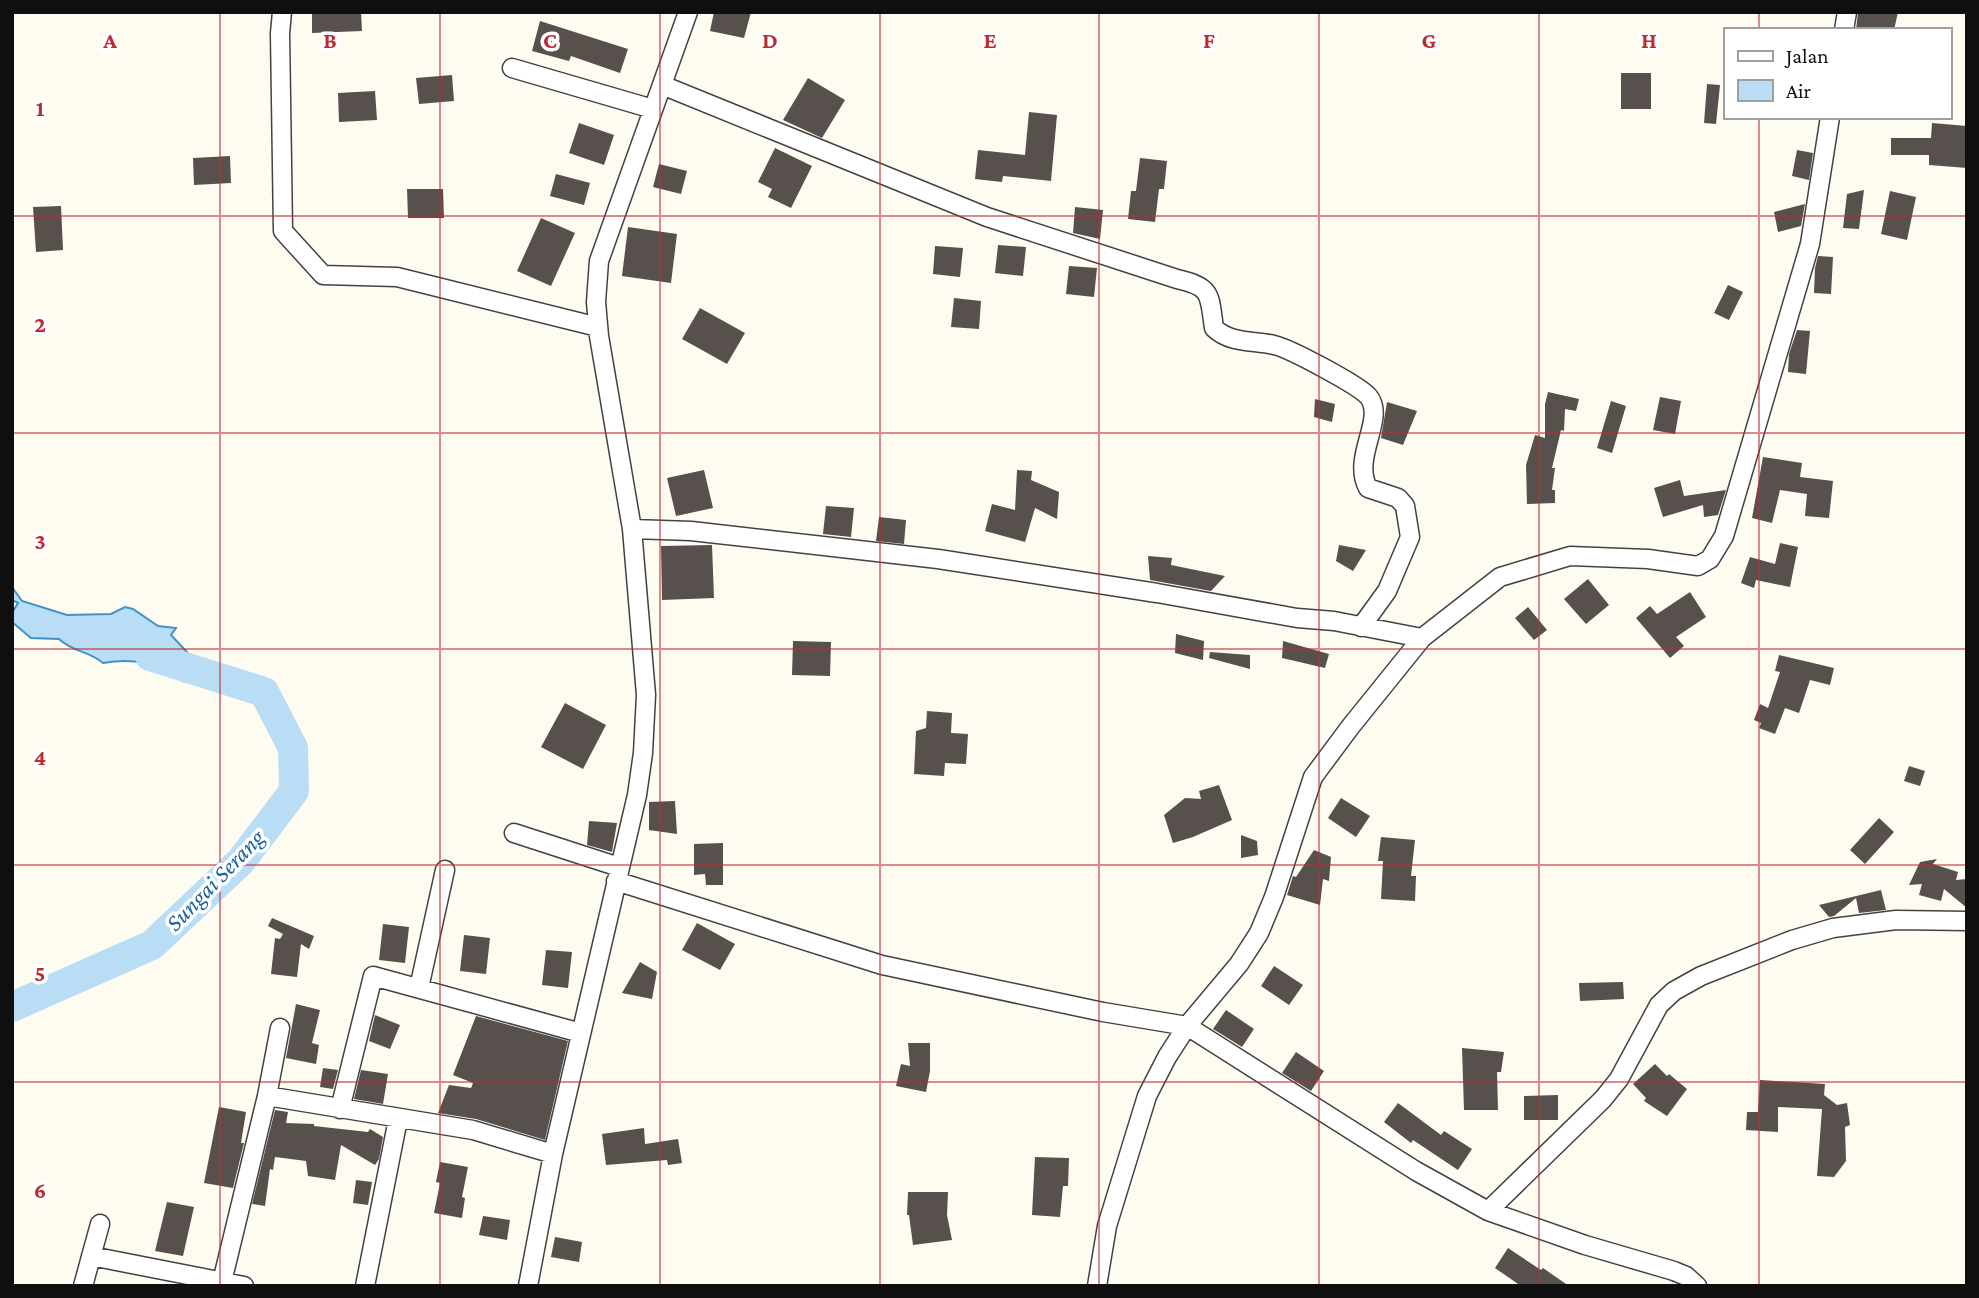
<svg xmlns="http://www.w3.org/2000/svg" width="1979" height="1298" viewBox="0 0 1979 1298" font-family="'Crimson Pro',serif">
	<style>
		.water { fill: #b8ddf4; stroke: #4192c9; stroke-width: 2 }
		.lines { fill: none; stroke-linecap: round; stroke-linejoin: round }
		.river { stroke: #b8ddf4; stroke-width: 30 }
		.building { fill: #57504c }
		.minor-casing { stroke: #424242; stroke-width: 21 }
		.minor { stroke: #fff; stroke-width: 18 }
		.grid { fill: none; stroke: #bb2b32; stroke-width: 2; stroke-opacity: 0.55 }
		.labels { text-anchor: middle; stroke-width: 7; stroke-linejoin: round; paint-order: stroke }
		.water-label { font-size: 24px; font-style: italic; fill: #1c649d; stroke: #fff }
		.grid-label { font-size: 23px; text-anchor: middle; font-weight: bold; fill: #bb2b32; stroke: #fff; stroke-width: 7; stroke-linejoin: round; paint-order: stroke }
	</style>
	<rect width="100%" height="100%" fill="#fefcf1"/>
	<path class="water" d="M12,587l10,14 45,14 44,-1 14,-7 8,2 25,17 18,2 -5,7 16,17 -2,8 8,18 -14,-10 4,13c-31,-17 -45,-24 -80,-18 -15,-13 -29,-10 -44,-24l-28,-1 -19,-16v-9l6,-10 -6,-3z"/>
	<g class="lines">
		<path class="river" d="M12,1007l140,-62 89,-84 53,-70 -1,-43 -29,-56 -114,-36"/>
	</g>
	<path class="building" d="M312,12h49l1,19 -50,2z
		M714,12h37l-7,26 -34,-7z
		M1858,12h40l-4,18h-38z
		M540,21l88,28 -8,24 -49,-17 -2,5 -37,-10z
		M1621,73h30v36h-30z
		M452,75l2,26 -35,3 -3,-26z
		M808,78l37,22 -23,38 -39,-18z
		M1707,84l13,1 -4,39 -12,-1z
		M375,91l2,29 -38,2 -1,-29z
		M1029,112l28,3 -6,66 -48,-5 -1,6 -27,-3 3,-29 47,5z
		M579,123l35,12 -10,30 -35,-12z
		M1932,123l35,3v42l-38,-3v-10h-38v-17h40z
		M775,148l37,18 -21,42 -23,-11 4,-8 -14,-7z
		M1797,150l16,3 -4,27 -17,-4z
		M230,156l1,27 -37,2 -1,-27z
		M1140,158l27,3 -3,28h-5l-4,33 -27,-3 3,-28h5z
		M659,164l28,7 -6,23 -28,-7z
		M556,174l34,9 -6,22 -34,-9z
		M407,189h36l1,29h-36z
		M1864,190l-5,39 -16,-1 4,-34z
		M1890,191l26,6 -9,43 -26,-6z
		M1805,204l-4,22 -23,6 -4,-20z
		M61,206l2,44 -27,2 -3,-45z
		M1075,207l28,3 -3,29 -27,-6z
		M541,218l34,15 -24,53 -34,-15z
		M628,227l49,7 -6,49 -49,-7z
		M998,245l28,2 -3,29 -28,-3z
		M935,246l28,2 -3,29 -27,-3z
		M1818,256l15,1 -2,37 -17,-1 1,-25z
		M1069,266l28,2 -3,29 -28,-3z
		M1728,285l15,7 -14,28 -15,-7z
		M954,298l27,3 -2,28 -28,-2z
		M700,308l45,25 -18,31 -45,-25z
		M1797,330l13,1 -4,43 -18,-2 1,-18z
		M1548,392l31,7 -3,12 -11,-2 -1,22 -3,-1 -9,38h3l-3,22h3v13l-28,1 -1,-39 9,-30 10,3v-34z
		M1660,397l21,4 -6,33 -22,-4z
		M1315,399l20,5 -3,18 -18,-5z
		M1611,401l15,5 -14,47 -15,-5z
		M1387,402l30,9 -14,34 -22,-7z
		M1763,457l39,6 -2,14 33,4 -4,37 -24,-2 2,-22 -27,-4 -8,33 -20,-5z
		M704,470l9,38 -37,8 -9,-38z
		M1017,470l15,1 -1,9 28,12 -2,27 -22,-11 -10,34 -40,-11 7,-27 23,6z
		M1680,480l4,16 42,-6 -8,25 -14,2 -1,-12 -40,12 -9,-29z
		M826,506l28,2 -3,29 -28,-3z
		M879,517l27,3 -2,24 -28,-3z
		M1780,543l18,4 -8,40 -34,-7 -2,8 -13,-5 9,-26 25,7z
		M712,545l2,53 -52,2 -1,-54z
		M1339,545l27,5 -13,21 -17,-10z
		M1148,556l24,2 -1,7 54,11 -14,15 -61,-11z
		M1588,579l21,26 -23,19 -22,-25z
		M1690,592l16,25 -30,20 8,9 -14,12 -34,-40 14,-12 7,8z
		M1528,607l19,23 -13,10 -19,-22z
		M1176,634l28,7 -1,19 -28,-7z
		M793,641l38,1 -1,34 -38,-1z
		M1283,641l46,13 -4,14 -43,-10z
		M1210,652l40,3v14l-41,-11z
		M1779,655l55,13 -4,17 -20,-5 -11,33 -14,-5 -10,26 -16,-6 2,-5 -7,-3 6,-16 8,4 12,-36 -5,-1z
		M565,703l41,22 -23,44 -42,-22z
		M927,711l25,2 -1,20 17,1 -2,30 -21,-1 -1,13 -30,-2 2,-43 10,-3z
		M1909,766l16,5 -5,15 -16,-5z
		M1219,785l13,35 -39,17 -20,6 -9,-28 21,-17 16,1 -2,-8z
		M1341,798l29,18 -14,21 -28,-19z
		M675,801l2,33 -28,-4v-28z
		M1879,818l15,14 -29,32 -15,-14z
		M589,821l28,2 -5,29 -25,-7z
		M1241,835l16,6 1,14 -17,3z
		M1381,837l34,3 -4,36h5l-1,25 -34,-2 2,-38h-5z
		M723,843v42h-17l-1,-11 -11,1v-31z
		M1314,850l17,7 -2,24 -6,-2 -3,26 -33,-10 6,-19 3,1z
		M1937,859l-4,5 25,8 -2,8 11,-1v29l-23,-19 -3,12 -22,-6 3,-11 -13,1 11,-23z
		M1881,890l5,20 -27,3 -3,-15 -22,18 -5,1 -10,-12z
		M272,918l42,18 -5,13 -8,-5 -4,33 -26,-3 4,-36 5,1 3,-5 -15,-8z
		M697,923l38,21 -15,26 -38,-20z
		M383,924l26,3 -4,36 -26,-3z
		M464,935l26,3 -4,36 -26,-3z
		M546,950l26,2 -4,36 -26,-3z
		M640,962l17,10 -5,27 -30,-6z
		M1274,966l29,19 -14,20 -28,-19z
		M1623,982l1,17 -44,2 -1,-18z
		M296,1004l24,6 -8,33 7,2 -3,19 -30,-6z
		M1226,1010l28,19 -12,18 -29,-18z
		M375,1015l25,10 -10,24 -21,-8z
		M476,1016l92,25 -23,99 -69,-21 -38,-6 11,-28 22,3 2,-5 -20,-8z
		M908,1043h22v28l-4,21 -30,-6 5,-22 9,2z
		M1462,1048l42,4 -3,20h-4l1,38h-34z
		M1296,1052l28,19 -13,20 -29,-18z
		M1655,1064l12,12 2,-2 18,15 -20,27 -23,-15 2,-3 -13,-14z
		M323,1068l15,2 -5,19 -13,-2z
		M361,1070l27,4 -5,30 -29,-5z
		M1760,1080l65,4 -1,11 13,10 10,-2 3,22 -5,2 1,34 -12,16 -17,-1 5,-67 -44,-2v25l-32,-2 1,-18h11z
		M1558,1095v25h-34v-24z
		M1398,1103l43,32 3,-4 28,18 -14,21 -45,-30 -2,3 -27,-21z
		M219,1107l27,5 -5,31h3l-11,45 -29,-5z
		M275,1110l13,2 -2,11 28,1v2l54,6 2,-3 13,8 -4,22 -4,6 -34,-20 -6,35 -27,-4 -2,-15 -31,-4 -2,13 -3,-1 -5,37 -13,-2z
		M644,1128l1,16 33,-5 4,24 -14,2 -1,-5 -61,5 -4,-31z
		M1035,1157l34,1 -1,28h-5l-3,31 -28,-2z
		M440,1162l28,5 -6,30 3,1 -3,20 -28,-5 6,-30 -4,-1z
		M356,1180l16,2 -4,23 -15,-2z
		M908,1192h40l-1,23 5,25 -39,5 -4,-30h-2z
		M167,1202l27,5 -11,49 -28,-5z
		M483,1216l27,4 -3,20 -28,-5z
		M555,1237l27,5 -3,20 -28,-5z
		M1508,1248l33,22 2,-2 26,18h-48l-26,-18z"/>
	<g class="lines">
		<g class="minor-casing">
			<path id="minor" d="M282,12l-2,21 3,198 40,44 74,2 201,50
				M1844,30l3,-18
				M512,68l141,41
				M662,85l325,132 190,62c36,8 32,16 37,49 17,16 39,12 60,17 15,3 84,40 94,51 19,22 -17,61 0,92l30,10 7,8 5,31 -23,54 -26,36
				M632,529l59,2 247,28 219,34 140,25 37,3 88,17 -71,88 -38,51 -39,120 -15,36 -20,31 -52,62 -20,31 -20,39 -40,130 -10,60
				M1422,638l78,-61 70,-21 78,3 50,7 12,-7 14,-23 86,-292 20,-127
				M514,833l105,34
				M616,881l266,84 221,47 84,14 229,145 72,40 97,34 89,26 12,5 11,10
				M419,988l26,-118
				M267,1096l13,-68
				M340,1109l33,-133 208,57
				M1488,1211l115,-112 16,-20 40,-74 15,-14 27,-15 91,-36 41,-12 63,-8 71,1
				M91,1256l153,30
				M83,1286l17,-62
				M221,1286l46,-190 206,34 80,24
				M365,1286l33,-167
				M528,1286l25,-132 84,-359 6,-42 3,-58 -14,-166 -33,-193 -3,-34 3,-41 89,-249"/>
		</g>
		<use href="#minor" class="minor"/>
	</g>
	<path class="grid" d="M220,12v1274M440,12v1274M660,12v1274M880,12v1274M1099,12v1274M1319,12v1274M1539,12v1274M1759,12v18M1759,117v1169M12,216h1955M12,433h1955M12,649h1955M12,865h1955M12,1082h1955"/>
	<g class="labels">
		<g class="water-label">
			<text transform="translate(215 880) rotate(-46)" y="8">Sungai Serang</text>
		</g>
	</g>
	<g class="grid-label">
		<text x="110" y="48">A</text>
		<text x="330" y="48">B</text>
		<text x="550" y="48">C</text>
		<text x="770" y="48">D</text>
		<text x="990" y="48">E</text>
		<text x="1209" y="48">F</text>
		<text x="1429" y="48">G</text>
		<text x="1649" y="48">H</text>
		<text x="40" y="116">1</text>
		<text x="40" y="332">2</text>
		<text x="40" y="549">3</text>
		<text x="40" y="765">4</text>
		<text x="40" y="981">5</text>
		<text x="40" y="1198">6</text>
	</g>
	<rect width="1979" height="1298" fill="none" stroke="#0f0f0f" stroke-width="28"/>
	<rect x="1724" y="28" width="228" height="91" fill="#ffffff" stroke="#9f9f9f" stroke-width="2"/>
	<rect x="1738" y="51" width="35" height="10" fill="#ffffff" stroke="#9f9f9f" stroke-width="2"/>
	<text x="1786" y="63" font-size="21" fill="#0f0f0f">Jalan</text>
	<rect x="1738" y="80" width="35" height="21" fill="#b8ddf4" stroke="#9f9f9f" stroke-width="2"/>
	<text x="1786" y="98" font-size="21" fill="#0f0f0f">Air</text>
</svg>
